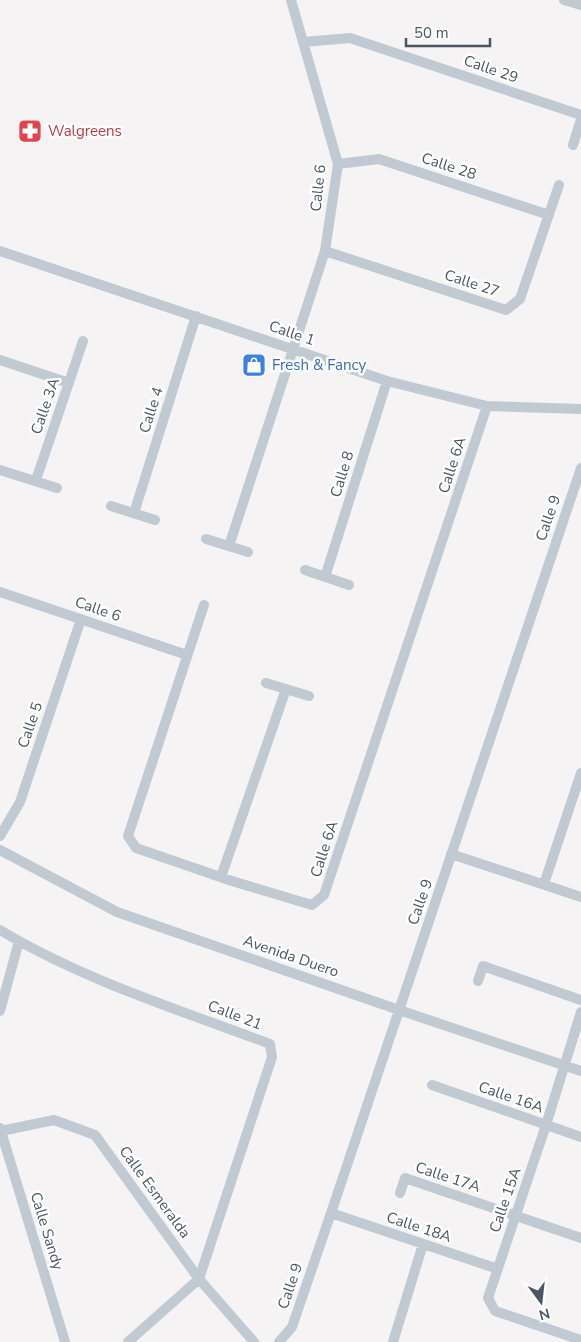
<svg xmlns="http://www.w3.org/2000/svg" width="581" height="1342" viewBox="0 0 581 1342" font-family="'Nunito Sans',sans-serif">
	<style>
		.lines { fill: none; stroke-linecap: round; stroke-linejoin: round }
		.street { stroke: #c1cad2; stroke-width: 10 }
		.labels { text-anchor: middle; stroke-width: 5; stroke-linejoin: round; paint-order: stroke }
		.street-label { font-size: 15px; fill: #4a5661; stroke: #fff }
		.health-label { font-size: 15px; fill: #be3a42; stroke: #fff; text-anchor: start }
		.shop-label { font-size: 15px; fill: #366cbe; stroke: #fff; text-anchor: start }
	</style>
	<rect width="100%" height="100%" fill="#f5f3f3"/>
	<g class="lines">
		<path class="street" d="M564,0l17,5
			M303,42l47,-4 231,77
			M573,145l8,-26
			M338,164l41,-5 170,56
			M0,251l387,130 100,25 94,3
			M325,251l181,59 14,-11 39,-114
			M0,360l69,23
			M0,470l57,18
			M36,480l47,-139
			M111,506l44,14
			M134,513l62,-197
			M206,539l42,13
			M229,546l96,-295 13,-87 -47,-164
			M305,570l44,15
			M325,577l62,-196
			M0,592l187,63
			M204,605l-76,231 8,12 96,33 80,24 12,-10 163,-489
			M266,683l43,13
			M0,836l20,-34 61,-183
			M0,850l117,62 282,98 182,61
			M451,854l130,43
			M221,877l65,-188
			M544,884l37,-111
			M0,930c83,50 180,80 270,114l2,13 -73,222 -71,63
			M478,981l5,-15 98,34
			M0,1011l19,-70
			M581,1012l-35,113 -58,173 7,13 86,29
			M432,1085l149,52
			M0,1128l65,214
			M1,1131l53,-11 41,15 104,144 55,63
			M400,1193l5,-15 176,60
			M331,1213l167,56
			M279,1342l13,-15 39,-114 250,-745
			M393,1342l30,-98"/>
	</g>
	<defs>
		<g id="pharmacy-square" transform="scale(1.25)"><rect x="-9" y="-9" width="18" height="18" rx="4" fill="#e0444e" stroke="#fff"/><path d="M-2-6h4v4h4v4h-4v4h-4v-4h-4v-4h4Z" fill="#fff"/></g>
		<g id="shop-square" transform="scale(1.25)"><rect x="-9" y="-9" width="18" height="18" rx="4" fill="#3f7fe0" stroke="#fff"/><path d="M-5-2.5h2.3a2.7 3.5 0 0 1 5.4 0H5L5.5 6h-11ZM-1.5-2.5h3a1.5 2.3 0 0 0-3 0Z" fill="#fff"/></g>
	</defs>
	<g fill-rule="evenodd">
		<use href="#pharmacy-square" x="30" y="131"/>
		<use href="#shop-square" x="254" y="365"/>
	</g>
	<g class="labels">
		<g class="street-label">
			<text transform="translate(491 69) rotate(19)" y="5">Calle 29</text>
			<text transform="translate(449 166) rotate(18)" y="5">Calle 28</text>
			<text transform="translate(318 188) rotate(-84)" y="5">Calle 6</text>
			<text transform="translate(472 283) rotate(18)" y="5">Calle 27</text>
			<text transform="translate(292 333) rotate(19)" y="5">Calle 1</text>
			<text transform="translate(45 406) rotate(-71)" y="5">Calle 3A</text>
			<text transform="translate(151 410) rotate(-72)" y="5">Calle 4</text>
			<text transform="translate(452 465) rotate(-72)" y="5">Calle 6A</text>
			<text transform="translate(342 474) rotate(-73)" y="5">Calle 8</text>
			<text transform="translate(548 518) rotate(-71)" y="5">Calle 9</text>
			<text transform="translate(98 609) rotate(19)" y="5">Calle 6</text>
			<text transform="translate(30 725) rotate(-71)" y="5">Calle 5</text>
			<text transform="translate(324 849) rotate(-72)" y="5">Calle 6A</text>
			<text transform="translate(420 902) rotate(-71)" y="5">Calle 9</text>
			<text transform="translate(291 956) rotate(19)" y="5">Avenida Duero</text>
			<text transform="translate(235 1015) rotate(21)" y="5">Calle 21</text>
			<text transform="translate(511 1097) rotate(19)" y="5">Calle 16A</text>
			<text transform="translate(448 1177) rotate(18)" y="5">Calle 17A</text>
			<text transform="translate(155 1192) rotate(54)" y="5">Calle Esmeralda</text>
			<text transform="translate(505 1200) rotate(-71)" y="5">Calle 15A</text>
			<text transform="translate(419 1227) rotate(18)" y="5">Calle 18A</text>
			<text transform="translate(47 1231) rotate(73)" y="5">Calle Sandy</text>
			<text transform="translate(290 1286) rotate(-71)" y="5">Calle 9</text>
		</g>
		<g class="health-label">
			<text x="48" y="136">Walgreens</text>
		</g>
		<g class="shop-label">
			<text x="272" y="370">Fresh &amp; Fancy</text>
		</g>
	</g>
	<g transform="translate(541 1302) rotate(165)" stroke="#ffffff" stroke-width="4" paint-order="stroke">
	<path d="M0-4L9 19L0 12L-9 19Z" fill="#4a5661"/>
	<text y="-8" font-size="14" font-weight="bold" text-anchor="middle" fill="#4a5661">N</text>
	</g>
	<path d="M406 38v8h84v-8" fill="none" stroke="#4a5661" stroke-width="2.5"/>
	<text x="414" y="38" font-size="15" fill="#4a5661" stroke="#ffffff" stroke-width="4" paint-order="stroke">50 m</text>
</svg>
